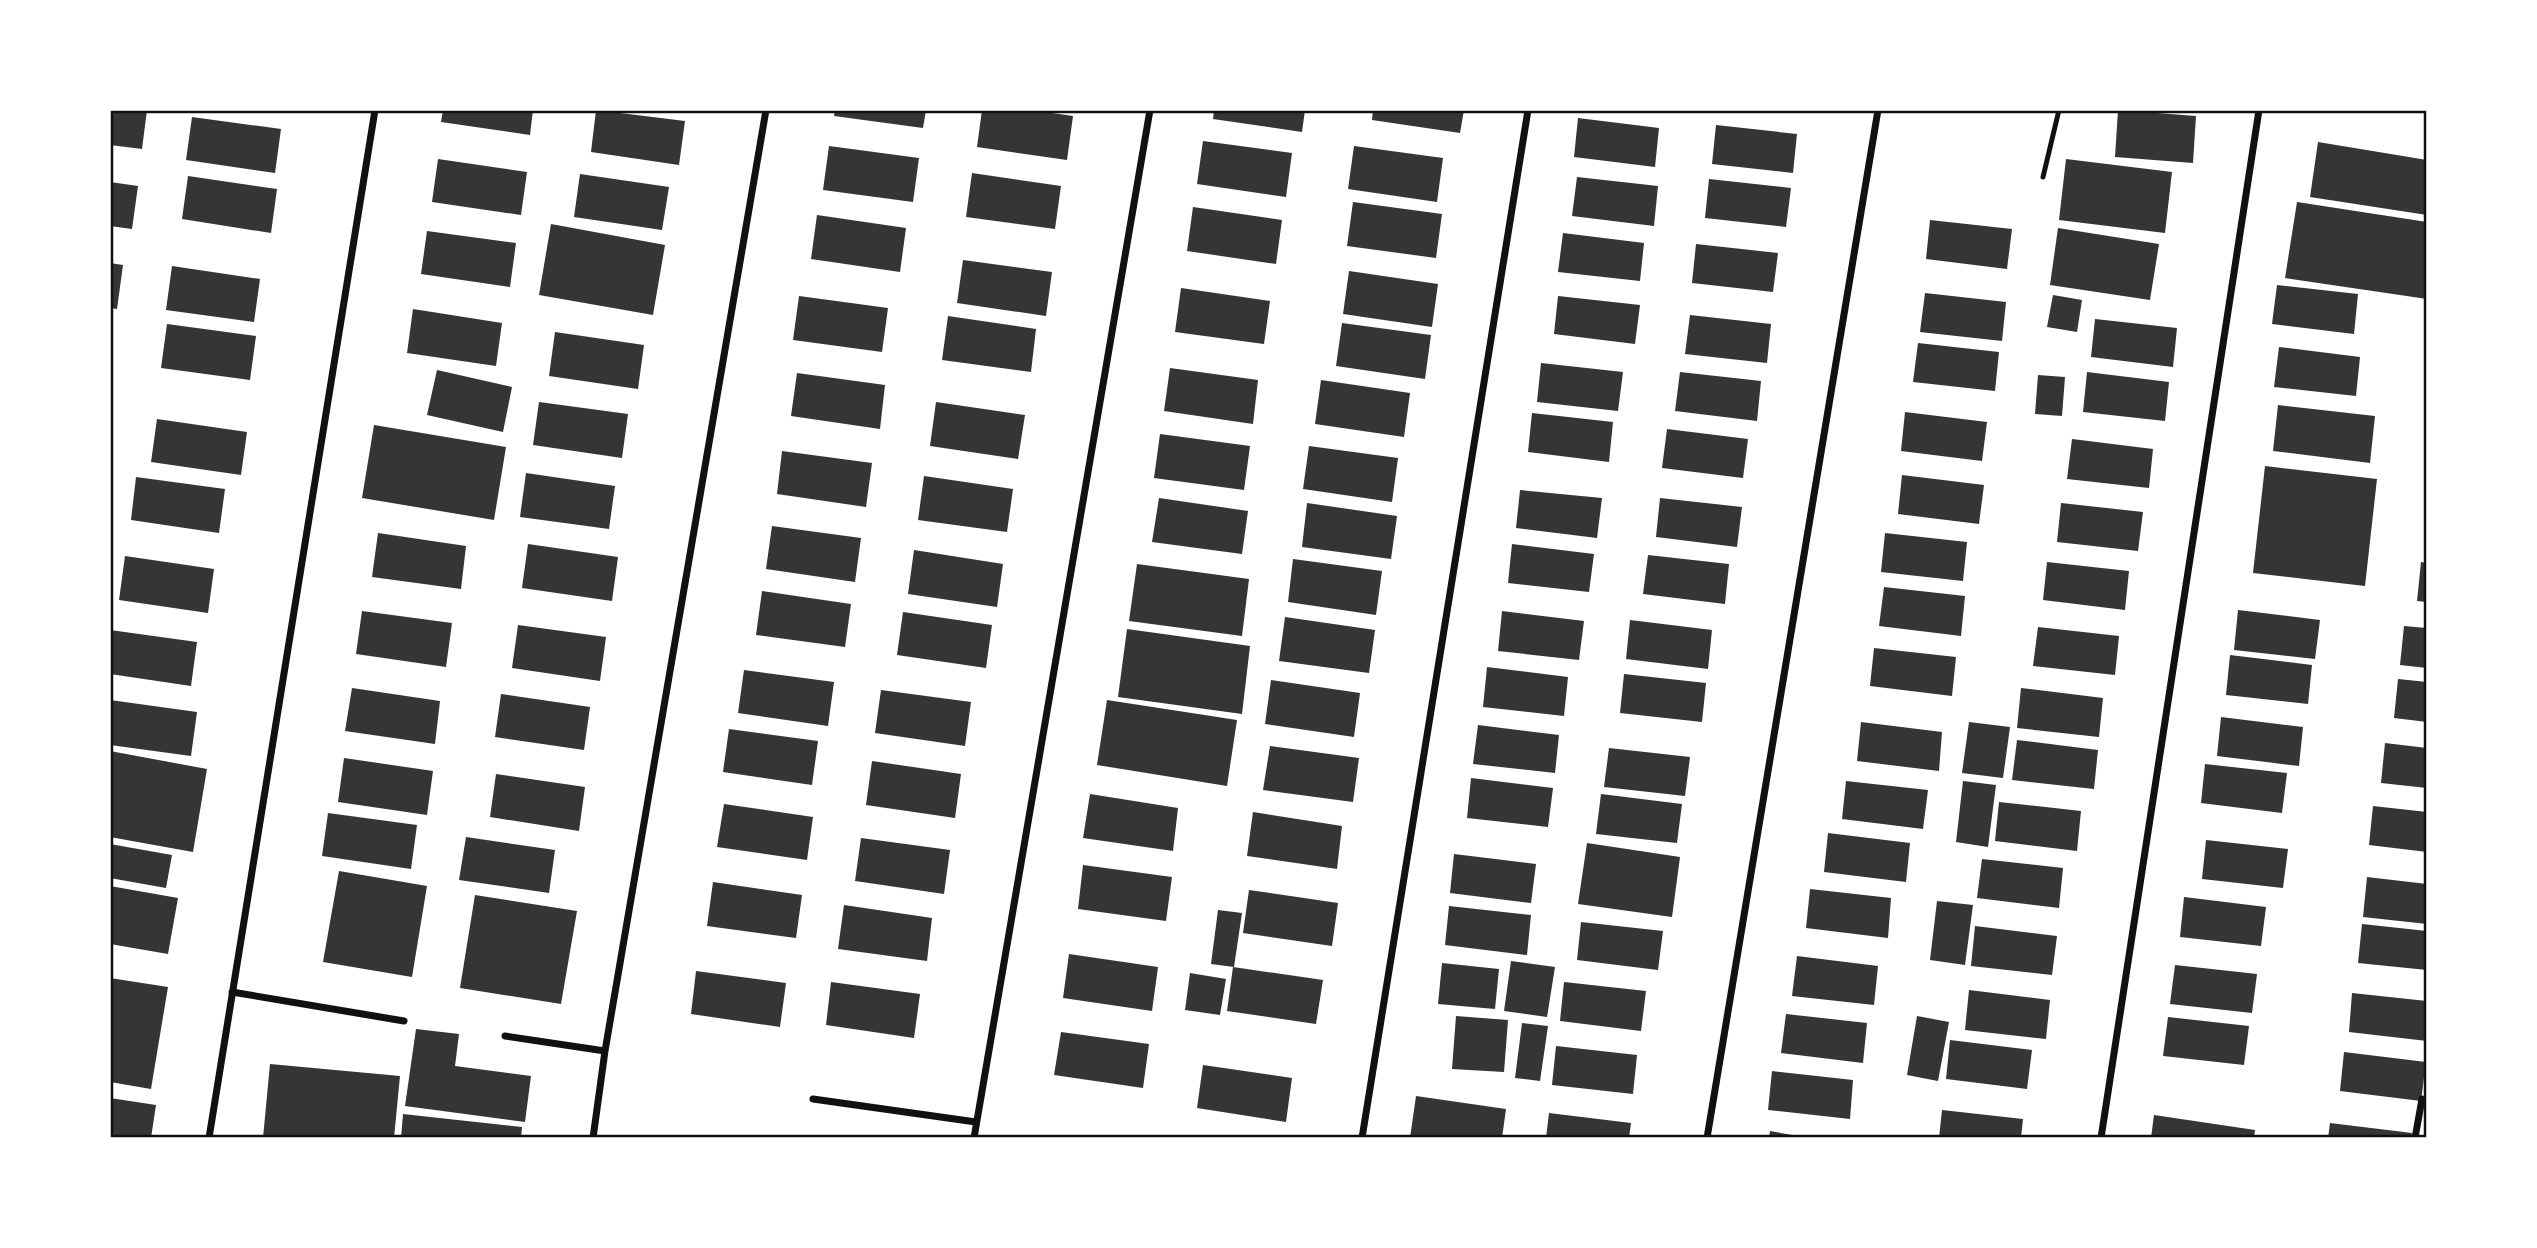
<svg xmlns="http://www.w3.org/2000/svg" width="2537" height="1248" viewBox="0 0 2537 1248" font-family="'Fira Sans',sans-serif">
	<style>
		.building { fill: #353535 }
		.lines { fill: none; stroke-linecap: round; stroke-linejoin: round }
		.service { stroke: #111; stroke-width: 5 }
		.minor { stroke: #111; stroke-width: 7 }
		.neatline { fill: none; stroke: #111; stroke-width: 2.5 }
	</style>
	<rect width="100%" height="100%" fill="#fff"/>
	<path class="building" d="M110,110h37l-5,39 -32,-4z
		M443,110h90l-3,25 -89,-13z
		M596,110l89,11 -6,44 -88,-13z
		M835,110h91l-3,18 -89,-12z
		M982,110h50l41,6 -6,44 -90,-13z
		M1214,110h91l-3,22 -89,-13z
		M1373,110h91l-4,23 -88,-13z
		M2118,110l78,6 -3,47 -78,-6z
		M192,117l89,12 -6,44 -89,-13z
		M1578,118l81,10 -4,39 -81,-10z
		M1716,125l81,9 -4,39 -81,-9z
		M1203,141l89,12 -6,44 -89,-13z
		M2318,142l109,18v55l-117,-18z
		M829,146l90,12 -6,44 -90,-12z
		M1354,146l89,12 -6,44 -89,-13z
		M438,159l89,13 -6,43 -89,-13z
		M2066,159l106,13 -7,61 -106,-13z
		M972,173l89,13 -6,43 -89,-12z
		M580,174l89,13 -7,43 -88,-13z
		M188,176l89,13 -6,44 -89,-14z
		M1577,177l81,9 -4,40 -82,-10z
		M1709,179l82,9 -5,39 -81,-9z
		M110,182l28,4 -6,43 -22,-3z
		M1353,202l89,12 -6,44 -89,-12z
		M2297,202l130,20v77l-142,-21z
		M1193,207l89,13 -6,44 -89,-13z
		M817,215l89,13 -6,44 -89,-13z
		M1930,220l82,9 -5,40 -81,-10z
		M551,224l114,21 -12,70 -114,-20z
		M2058,228l101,16 -9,56 -100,-15z
		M427,231l89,12 -6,44 -89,-13z
		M1563,233l81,10 -4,38 -82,-9z
		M1696,244l82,9 -5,39 -81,-9z
		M963,260l89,12 -6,44 -89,-13z
		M110,263l13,2 -6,44 -7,-1z
		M172,266l88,13 -6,43 -88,-12z
		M1349,271l89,13 -6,43 -89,-13z
		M2277,285l81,9 -4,40 -82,-10z
		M1181,288l89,13 -6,43 -89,-12z
		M1925,293l81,9 -4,39 -82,-9z
		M2053,295l29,5 -5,32 -30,-5z
		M799,296l89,12 -6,44 -89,-12z
		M1558,296l82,9 -5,39 -81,-10z
		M413,309l89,14 -6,43 -89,-13z
		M1690,315l81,9 -4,39 -82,-9z
		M948,316l88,13 -5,43 -89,-12z
		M2095,319l82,9 -4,39 -82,-10z
		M1342,323l89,12 -6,44 -89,-13z
		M167,324l89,12 -6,44 -89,-12z
		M555,332l89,13 -6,44 -89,-13z
		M1918,343l81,9 -4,39 -82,-9z
		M2279,347l81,10 -4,39 -82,-9z
		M1541,363l82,9 -5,39 -81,-9z
		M1170,368l88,12 -5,44 -89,-13z
		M437,370l75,17 -9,45 -76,-17z
		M1680,372l81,9 -4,40 -82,-10z
		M2087,372l82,10 -4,39 -82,-9z
		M797,373l88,12 -5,44 -89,-13z
		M2038,375l27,2 -3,39 -27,-2z
		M1321,380l89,13 -6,44 -89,-13z
		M539,402l89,12 -6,44 -89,-13z
		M936,402l89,13 -7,44 -88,-13z
		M2278,405l97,11 -5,47 -97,-12z
		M1905,412l82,10 -5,39 -81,-10z
		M1532,413l81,9 -4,40 -81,-10z
		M157,419l90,13 -6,43 -90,-13z
		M374,425l132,22 -12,73 -132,-22z
		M1667,429l81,10 -5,39 -81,-10z
		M1160,434l90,12 -6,44 -90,-12z
		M2072,439l81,10 -4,39 -82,-9z
		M1309,446l89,12 -6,44 -89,-13z
		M782,451l90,12 -6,44 -89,-13z
		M2265,466l112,13 -12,107 -112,-13z
		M526,473l89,13 -6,43 -89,-12z
		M1902,475l82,10 -5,39 -81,-10z
		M924,476l89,13 -6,43 -89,-12z
		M136,477l89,12 -6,44 -88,-13z
		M1520,490l82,8 -5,40 -81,-10z
		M1159,498l89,13 -6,43 -90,-12z
		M1660,498l82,9 -5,40 -81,-10z
		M1307,503l90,13 -6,43 -89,-12z
		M2061,503l82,9 -5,39 -81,-9z
		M772,526l89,12 -6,44 -89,-13z
		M378,533l88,13 -5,43 -89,-12z
		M1885,533l82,9 -4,39 -82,-9z
		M528,544l90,13 -6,44 -90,-13z
		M1512,544l82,10 -5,38 -81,-9z
		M914,550l89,14 -6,43 -89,-13z
		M1648,555l81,9 -4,40 -82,-10z
		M125,556l89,13 -6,44 -89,-13z
		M1293,559l89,12 -6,44 -88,-13z
		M2047,562l82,9 -4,39 -82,-10z
		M2421,562l6,1v39l-10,-1z
		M1137,564l112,15 -7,57 -113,-15z
		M1884,587l81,9 -4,40 -82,-10z
		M762,591l89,13 -6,43 -89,-12z
		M2238,610l82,10 -5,39 -81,-9z
		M362,611l90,12 -6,44 -90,-13z
		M1502,611l82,10 -5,39 -81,-9z
		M903,612l89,13 -6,43 -89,-13z
		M1285,617l90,13 -6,43 -90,-12z
		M1630,620l82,10 -4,39 -82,-10z
		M518,625l88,12 -6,44 -88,-13z
		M2404,626l23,2v40l-27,-3z
		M2038,627l81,9 -4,39 -82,-9z
		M1127,629l123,17 -8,68 -124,-17z
		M110,630l87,12 -6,44 -81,-12z
		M1874,648l82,9 -4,39 -82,-10z
		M2230,655l82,10 -4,39 -82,-9z
		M1487,667l81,10 -4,39 -81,-9z
		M744,670l90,12 -6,44 -90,-13z
		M1624,674l82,9 -4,39 -82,-9z
		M2398,679l29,3v40l-33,-4z
		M1271,680l89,13 -6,44 -89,-13z
		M352,688l88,13 -5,43 -90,-13z
		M2021,688l82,10 -4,39 -82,-9z
		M881,690l90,12 -6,44 -90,-13z
		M501,694l89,13 -6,43 -89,-13z
		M110,700l87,12 -6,44 -81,-11z
		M1107,700l130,20 -10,66 -130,-21z
		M2221,717l82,10 -4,39 -82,-10z
		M1861,722l81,10 -3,39 -82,-10z
		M1969,722l41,5 -7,51 -41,-5z
		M1478,725l81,10 -4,38 -82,-9z
		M729,729l89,12 -6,44 -89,-13z
		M2017,740l81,10 -4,39 -82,-9z
		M2385,743l42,5v40l-46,-5z
		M1270,746l89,12 -6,44 -90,-12z
		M1609,748l81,9 -5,39 -81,-9z
		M110,751l97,18 -14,83 -83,-15z
		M344,758l89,13 -6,44 -89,-13z
		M872,761l89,13 -6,44 -89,-13z
		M2205,764l82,9 -5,40 -81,-10z
		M496,774l89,13 -6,44 -89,-14z
		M1471,778l82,10 -5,39 -81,-9z
		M1846,781l82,9 -5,39 -81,-10z
		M1963,781l33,4 -8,62 -32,-5z
		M1090,794l88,14 -5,43 -90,-13z
		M1601,794l81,10 -5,39 -81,-9z
		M1999,802l82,9 -4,40 -82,-10z
		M724,804l89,13 -6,43 -90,-13z
		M2373,806l54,6v40l-58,-7z
		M1253,812l89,14 -5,43 -90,-13z
		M328,813l89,12 -6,44 -89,-13z
		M1828,833l82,10 -4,39 -82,-10z
		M466,837l89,13 -6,43 -90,-13z
		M861,838l89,12 -6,44 -89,-13z
		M2206,840l82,9 -5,39 -81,-9z
		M1587,843l93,14 -8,60 -94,-13z
		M110,844l62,11 -6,33 -56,-10z
		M1454,854l82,10 -5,39 -81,-10z
		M1982,859l81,9 -4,40 -82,-10z
		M1083,865l89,12 -6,44 -88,-12z
		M339,871l88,15 -15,91 -89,-15z
		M2367,877l60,7v40l-64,-7z
		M713,882l89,13 -6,43 -89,-12z
		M110,886l68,12 -10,56 -58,-10z
		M1810,889l81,9 -3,40 -82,-10z
		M1249,890l89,13 -6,43 -89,-13z
		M475,895l102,16 -16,93 -101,-16z
		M2184,897l82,10 -5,39 -81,-9z
		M1937,901l36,4 -8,60 -35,-5z
		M844,905l88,13 -5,43 -89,-12z
		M1449,906l82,9 -4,40 -82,-10z
		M1218,910l24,3 -8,54 -23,-3z
		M1581,922l82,9 -5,39 -81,-10z
		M2362,924l65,7v39l-69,-7z
		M1975,926l82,10 -5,39 -81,-9z
		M1069,954l89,13 -6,44 -89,-13z
		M1797,956l81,10 -4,39 -82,-9z
		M1511,961l44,6 -8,50 -43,-6z
		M1442,963l57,6 -4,40 -57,-5z
		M2175,965l82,9 -5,39 -82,-9z
		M1233,967l90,13 -7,44 -89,-13z
		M696,971l90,12 -6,44 -89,-13z
		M1190,973l36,6 -6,36 -35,-5z
		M110,978l58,9 -17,102 -41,-7z
		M831,982l89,12 -6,44 -88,-13z
		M1564,982l82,9 -5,40 -81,-10z
		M1969,990l81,10 -4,39 -81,-9z
		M2352,993l75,8v40l-78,-9z
		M1786,1014l81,9 -4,40 -82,-10z
		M1456,1016l52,4 -4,52 -52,-3z
		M1917,1016l32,6 -11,59 -31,-6z
		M2168,1017l81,9 -5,39 -81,-9z
		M1522,1023l26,3 -8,55 -25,-3z
		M416,1029l43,5 -4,32 76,10 -6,46 -120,-16z
		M1061,1032l88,12 -6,44 -89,-13z
		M1950,1040l82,10 -5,39 -81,-10z
		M1556,1046l81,9 -4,39 -81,-9z
		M2344,1052l82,10 -5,39 -81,-10z
		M270,1064l130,12 -6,62h-131z
		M1203,1065l89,13 -6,44 -89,-14z
		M1772,1071l81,9 -3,39 -82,-9z
		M1416,1096l90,13 -4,29h-92z
		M110,1098l46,7 -5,33h-41z
		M1942,1110l81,9 -2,19h-82z
		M1549,1113l82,10 -2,15h-83z
		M403,1114l119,13 -1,11h-120z
		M2154,1115l101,15 -1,8h-103z
		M2330,1123l82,10 -1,5h-83z
		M1770,1131l28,5v2h-29z"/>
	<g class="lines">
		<path class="service" d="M2043,177l16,-67"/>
		<path class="minor" d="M232,992l172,29
			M505,1036l100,15
			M813,1099l163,23
			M209,1138l166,-1028
			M593,1138l12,-87 161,-941
			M974,1138l176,-1028
			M1362,1138l166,-1028
			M1707,1138l171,-1028
			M2101,1138l158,-1028
			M2415,1138l7,-39"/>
	</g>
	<rect width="2537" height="1248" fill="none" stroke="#ffffff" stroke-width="224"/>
	<rect x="112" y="112" width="2313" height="1024" class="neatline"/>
</svg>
